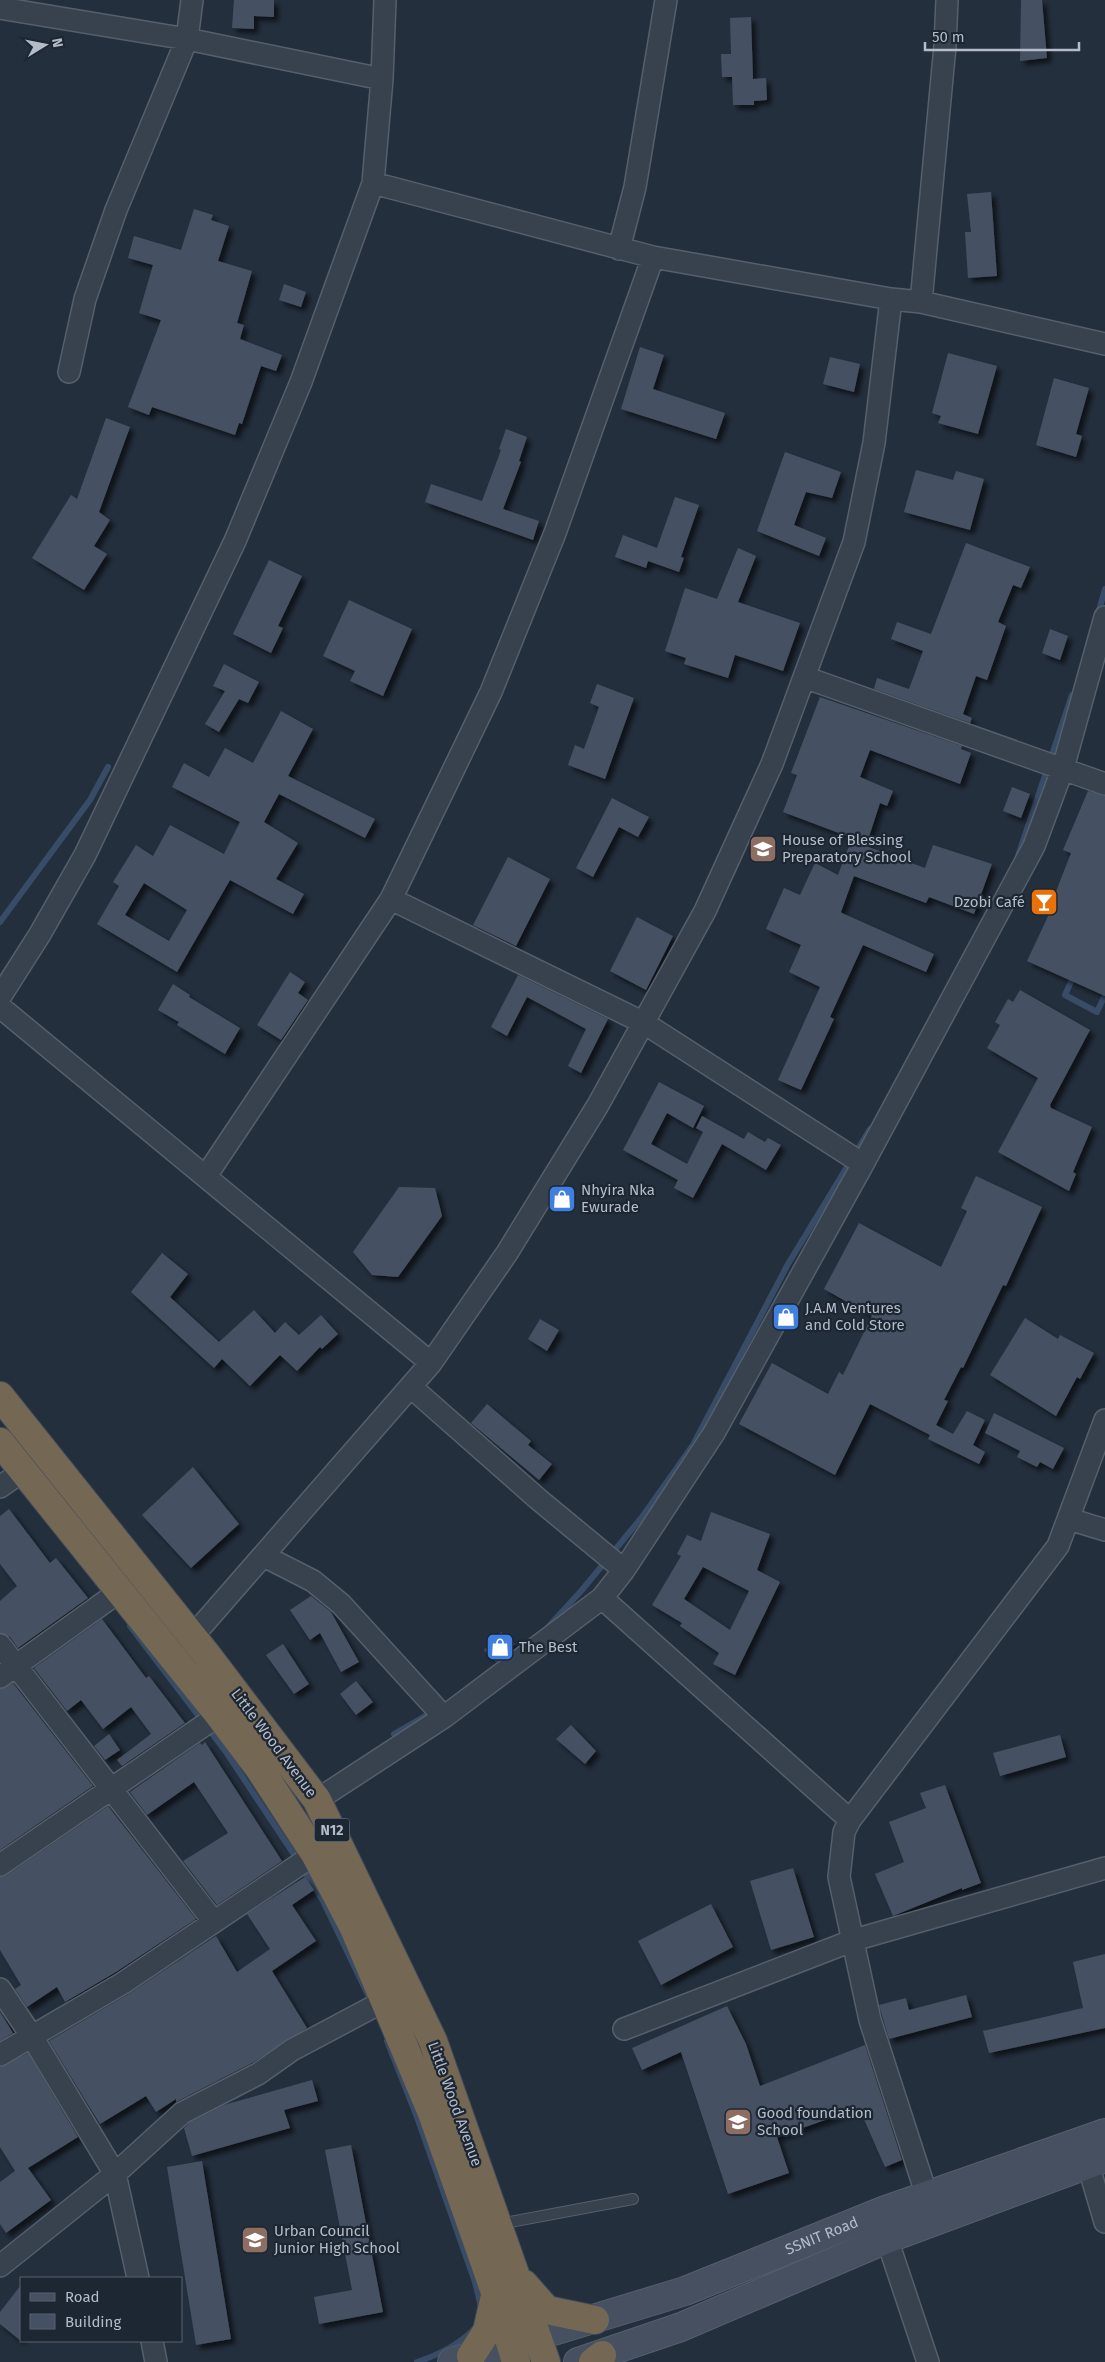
<svg xmlns="http://www.w3.org/2000/svg" width="1105" height="2362" viewBox="0 0 1105 2362" font-family="'Fira Sans',sans-serif">
	<style>
		.lines { fill: none; stroke-linecap: round; stroke-linejoin: round }
		.stream { stroke: #394c67; stroke-width: 6 }
		.building { fill: #455162; fill-rule: evenodd; filter: url(#shadow) }
		.lane-casing { stroke: #565f6c; stroke-width: 12 }
		.street-casing { stroke: #565f6c; stroke-width: 24 }
		.secondary-casing { stroke: #565f6c; stroke-width: 30 }
		.highway-casing { stroke: #434c59; stroke-width: 30 }
		.lane { stroke: #38414e; stroke-width: 10 }
		.street { stroke: #38414e; stroke-width: 21 }
		.secondary { stroke: #465061; stroke-width: 28 }
		.highway { stroke: #746855; stroke-width: 28 }
		.labels { text-anchor: middle; stroke-width: 4.5; stroke-linejoin: round; paint-order: stroke }
		.shield { fill: #1d2633; stroke: #878f9c; stroke-width: 1 }
		.shield-label { font-size: 14px; font-weight: bold; fill: #b4bcc9 }
		.poi-label { font-size: 15px; fill: #b4bcc9; stroke: #1d2633; text-anchor: start }
		.street-label { font-size: 15px; fill: #b4bcc9; stroke: #1d2633 }
	</style>
	<defs>
		<filter id="shadow"><feDropShadow dx="4.5" dy="4.5" stdDeviation="2.5" flood-color="#0009"/></filter>
	</defs>
	<rect width="100%" height="100%" fill="#242f3e"/>
	<g class="lines">
		<path class="stream" d="M1098,614l7,-25
			M1018,856l54,-161
			M0,922l90,-122 18,-33
			M1075,973l-10,22 32,17 8,-17
			M130,1626l96,126 69,104 28,45 46,96
			M548,1627l34,-37 60,-73 51,-72 95,-181 82,-135
			M394,1734l40,-23
			M387,2041l30,76 58,165 6,25
			M417,2362c21,-7 40,-16 56,-32"/>
	</g>
	<path class="building" d="M234,0h40v17l-20,-1v13l-22,-1z
		M1021,0h21l5,58 -27,3z
		M751,17l2,62 13,-1 1,22 -13,1v4h-21l-1,-28h-10l-1,-23h10l-1,-36z
		M991,192l6,84 -29,2 -3,-46h6l-4,-38z
		M194,209l19,6 -2,5 18,6 -11,35 34,10 -15,52 7,2 -4,14 42,16 -6,16 -15,-5 -19,58 -3,-1 -4,12 -83,-28 -3,8 -21,-8 33,-87 -22,-7 14,-48 -25,-7 6,-22 47,14z
		M284,284l22,8 -5,15 -22,-7z
		M640,347l24,8 -11,34 72,24 -9,26 -95,-30z
		M948,353l49,13 -19,68 -40,-11 3,-7 -9,-3z
		M830,357l30,7 -6,28 -31,-8z
		M1054,378l35,10 -13,46 6,2 -6,21 -40,-12z
		M106,418l24,9 -31,85 11,8 -16,26 13,8 -23,36 -52,-32 39,-63 6,4z
		M506,429l21,8 -8,24 2,1 -18,47 36,12 -6,19 -108,-38 6,-18 51,17 19,-51 -2,-1z
		M785,452l56,20 -9,26 -26,-6 -12,33 32,13 -7,18 -62,-25z
		M916,470l37,10 3,-9 28,8 -14,51 -66,-18z
		M675,497l24,8 -18,52 3,1 -5,14 -31,-11 -2,7 -31,-11 8,-22 34,13z
		M966,543l64,24 -9,21 -8,-3 -15,37 8,4 -19,54 -11,-4 -13,38 9,4 -2,5 -96,-34 3,-11 32,11 14,-38 -32,-12 6,-17 34,12z
		M738,548l18,8 -18,46 62,21 -17,48 -48,-16 -7,23 -44,-14 2,-6 -21,-7 20,-63 32,11z
		M269,560l33,16 -24,50 5,2 -12,25 -38,-19z
		M349,600l63,29 -29,67 -33,-15 5,-10 -32,-15z
		M1050,629l18,7 -8,24 -18,-7z
		M224,664l35,18 -11,21 -9,-4 -20,33 -14,-8 20,-33 -12,-5z
		M597,684l37,14 -29,81 -37,-14 7,-20 9,4 15,-42 -9,-4z
		M820,697l142,49 -1,3 10,4 -11,31 -90,-34 -10,27 33,14 -6,15 -7,-3 -14,43 59,22 8,-23 59,19 -18,50 -45,-17 -3,6 -72,-27 -13,36 1,1 92,41 -8,18 -63,-27 -33,72 4,2 -33,71 -23,-10 42,-93 -31,-15 12,-27 -35,-16 18,-41 16,7 15,-32 23,12 14,-37 -69,-26 14,-37 -6,-2z
		M281,711l32,18 -25,47 87,43 -10,19 -86,-44 -15,28 34,21 -22,36 28,15 -11,20 -63,-34 -53,92 -80,-48 22,-38 -6,-4 23,-37 17,11 17,-31 54,29 16,-32 -68,-35 12,-24 25,14 16,-29 28,15zM144,883l43,27 -18,31 -44,-26z
		M1012,787l18,7 -9,24 -18,-7z
		M1088,791l17,5v200l-78,-35 23,-49h-2l23,-59 -8,-3z
		M612,798l37,19 -11,20 -19,-10 -26,50 -17,-9z
		M508,857l42,22 -34,67 -43,-21z
		M637,917l36,19 -27,54 -36,-19z
		M290,972l15,10 -7,11 10,7 -27,40 -24,-15z
		M518,975l90,44 -27,54 -13,-7 18,-37 -59,-32 -20,39 -16,-9z
		M173,984l17,11 -1,2 51,31 -15,26 -48,-29 2,-3 -21,-12z
		M1020,990l70,40 -40,75 1,3 41,19 -19,45 3,2 -7,17 -71,-39 40,-74 -51,-30 13,-23 -5,-3 13,-23 5,3z
		M659,1082l45,24 -11,22 -26,-15 -16,31 36,20 16,-32 -7,-4 6,-12 42,23 4,-7 17,10 3,-4 13,7 -15,25 -44,-26 -29,54 -19,-10 4,-8 -55,-30z
		M976,1176l66,31 -36,79 -3,-1 -40,83 -2,-1 -17,33 4,1 -12,24 17,9 14,-23 18,9 -12,25 12,7 -6,12 -51,-25 2,-4 -60,-31 -35,71 -96,-51 33,-61 56,31 11,-22 4,3 29,-59 -48,-27 35,-66 82,44 26,-56 -6,-3z
		M399,1187l36,1 7,28 -44,61 -26,-2 -19,-23z
		M162,1253l26,21 -18,23 49,45 35,-32 21,23 10,-11 14,13 22,-20 17,19 -16,15 -2,-2 -23,24 -17,-16 -30,31 -28,-27 -8,9 -83,-76z
		M1025,1318l33,21 2,-4 34,18 -14,26 -3,-2 -21,39 -66,-41z
		M540,1319l19,11 -12,21 -19,-12z
		M487,1404l44,37 -3,4 24,19 -13,16 -68,-57z
		M994,1413l70,35 -11,21 -13,-7 -3,5 -20,-10 3,-6 -35,-18z
		M193,1467l46,57 -48,44 -49,-53z
		M9,1509l41,54 6,-5 32,40 -70,50 -8,-11 -10,-4v-32l17,-15 -17,-22v-48z
		M711,1512l59,22 -13,36 23,12 -45,93 -22,-11 6,-11 -39,-27 2,-3 -30,-18 29,-49 -4,-2 10,-19 14,6zM703,1567l46,24 -19,39 -46,-31z
		M311,1596l20,16 28,50 -18,10 -21,-39 -10,7 -20,-30z
		M102,1619l44,59 3,-2 36,47 -63,43 -5,-6 34,-26 -20,-27 -28,22 -22,-29 -14,11 -33,-43z
		M501,1632l14,12 -19,18 -12,-12z
		M283,1644l26,40 -15,10 -28,-39z
		M356,1681l17,21 -17,13 -16,-21z
		M13,1683l80,103 -93,64v-161z
		M571,1725l25,26 -11,13 -29,-25z
		M109,1734l11,16 -15,10 -11,-14z
		M1060,1735l6,22 -66,19 -7,-23z
		M205,1742l77,119 -65,44 -34,-44 45,-28 -34,-51 -47,33 -17,-23 70,-49 2,2z
		M945,1785l36,98 -19,7v-2l-69,28 -18,-42 29,-12 -15,-40 37,-14 -6,-15z
		M108,1806l88,113 -80,53 -51,30 -8,-15 -30,20 -12,-18 6,-4 -21,-35v-73l7,-2z
		M793,1868l21,69 -43,13 -21,-69z
		M305,1877l9,13 -22,15 24,36 -44,30 35,57 -55,35 -76,39v-3l-20,13 -10,-16 -46,28 -51,-83 81,-48 86,-57 21,36 33,-23 -23,-35z
		M711,1904l22,43 -72,38 -23,-44z
		M1105,1954v74l-116,25 -6,-22 100,-23 -10,-46z
		M966,1995l6,22 -83,22 -10,-34 27,-7 3,12z
		M727,2006l19,38 14,42 105,-41 37,115 -17,7 -26,-59 -82,29 12,36 -61,21 -47,-142 -39,18 -10,-22z
		M0,2012l13,21 -13,8z
		M28,2053l50,84 -50,31 23,32 -45,33 -6,-9v-42l15,-11 -15,-24v-80z
		M312,2080l6,21 -34,9 6,18 -98,28 -8,-28 5,-5 35,-18z
		M351,2145l32,167 -64,12 -5,-27 38,-7 -27,-140z
		M202,2161l29,178 -35,6 -29,-178z
		M21,2285v56l-21,-17v-12z"/>
	<g class="lines">
		<g class="lane-casing">
			<path id="lane" d="M499,2224l134,-25"/>
		</g>
		<g class="street-casing">
			<path id="street" d="M0,8l187,31 195,40
				M373,183l280,74 238,42 30,3 184,42
				M619,249l16,-62 31,-187
				M921,302l24,-256 2,-46
				M69,372l16,-73 31,-89 71,-171 5,-39
				M804,677l301,107
				M391,899l253,124 219,141
				M0,997l40,-63 45,-79 150,-314 66,-159 72,-199 9,-104 3,-79
				M0,1007l431,356
				M206,1176l185,-277 100,-207 64,-159 98,-276
				M411,1387l127,112 86,71
				M0,1487l23,-16
				M1069,1519l36,11
				M264,1556l49,25 28,23 103,113
				M602,1598l248,222
				M192,1637l239,-274 76,-110 91,-148 107,-194 67,-147 82,-222 20,-99 17,-144
				M0,1645l214,277
				M0,1677l120,-86
				M317,1800l127,-83 158,-119 22,-28 90,-137 149,-269 171,-318 29,-78 42,-151
				M0,1865l219,-150
				M0,1989l31,46 84,139 23,104
				M624,2029l230,-89 251,-72
				M0,2055l123,-72 192,-129
				M1088,2164l17,58
				M927,2196l-57,-176 -31,-143 5,-45 6,-12 208,-274 47,-126
				M887,2239l41,123
				M0,2266l115,-92 67,-61 76,-39 34,-24 94,-50
				M152,2341l4,21"/>
		</g>
		<g class="secondary-casing">
			<g id="secondary">
				<path id="s1" d="M452,2362l233,-71 198,-80 222,-78"/>
				<path d="M578,2362l103,-35 206,-88 218,-81"/>
			</g>
		</g>
		<g class="highway-casing">
			<path id="highway" d="M0,1396l207,259 110,145 116,241 113,321
				M0,1442l219,273 40,53 56,86 39,74 78,185 63,179 21,70
				M524,2284l23,26 48,10
				M471,2356l16,-25 8,-35
				M593,2362l9,-7"/>
		</g>
		<use href="#lane" class="lane"/>
		<use href="#street" class="street"/>
		<use href="#secondary" class="secondary"/>
		<use href="#highway" class="highway"/>
	</g>
	<defs>
		<g id="school-square" transform="scale(1.4375)"><rect x="-9" y="-9" width="18" height="18" rx="4" fill="#8d6e63" stroke="#1d2633"/><path d="M0-5L7-2L0 1L-7-2ZM-4 1L0 2.5L4 1V4Q0 6-4 4Z" fill="#fff"/></g>
		<g id="bar-square" transform="scale(1.4375)"><rect x="-9" y="-9" width="18" height="18" rx="4" fill="#e8710a" stroke="#1d2633"/><path d="M-6-5H6L.8 .8V4.5H3.5V6h-7V4.5H-.8V.8Z" fill="#fff"/></g>
		<g id="shop-square" transform="scale(1.4375)"><rect x="-9" y="-9" width="18" height="18" rx="4" fill="#3f7fe0" stroke="#1d2633"/><path d="M-5-2.5h2.3a2.7 3.5 0 0 1 5.4 0H5L5.5 6h-11ZM-1.5-2.5h3a1.5 2.3 0 0 0-3 0Z" fill="#fff"/></g>
	</defs>
	<g fill-rule="evenodd">
		<use href="#school-square" x="763" y="849"/>
		<use href="#bar-square" x="1044" y="902"/>
		<use href="#shop-square" x="562" y="1199"/>
		<use href="#shop-square" x="786" y="1317"/>
		<use href="#shop-square" x="500" y="1647"/>
		<use href="#school-square" x="738" y="2122"/>
		<use href="#school-square" x="255" y="2240"/>
	</g>
	<g class="labels">
		<rect class="shield" x="314.5" y="1818.5" width="35" height="23" rx="4"/>
		<g class="shield-label">
			<text x="332" y="1835">N12</text>
		</g>
		<g class="poi-label">
			<text x="782" y="845">House of Blessing<tspan x="782" dy="17">Preparatory School</tspan></text>
			<text x="1025" y="907" text-anchor="end">Dzobi Café</text>
			<text x="581" y="1195">Nhyira Nka<tspan x="581" dy="17">Ewurade</tspan></text>
			<text x="805" y="1313">J.A.M Ventures<tspan x="805" dy="17">and Cold Store</tspan></text>
			<text x="519" y="1652">The Best</text>
			<text x="757" y="2118">Good foundation<tspan x="757" dy="17">School</tspan></text>
			<text x="274" y="2236">Urban Council<tspan x="274" dy="17">Junior High School</tspan></text>
		</g>
		<g class="street-label">
			<text transform="translate(274 1743) rotate(53)" y="5">Little Wood Avenue</text>
			<text transform="translate(455 2104) rotate(70)" y="5">Little Wood Avenue</text>
			<text dy="5" stroke="none"><textPath href="#s1" startOffset="391">SSNIT Road</textPath></text>
		</g>
	</g>
	<rect x="20" y="2277" width="162" height="65" fill="#1d2633" stroke="#59626f"/>
	<rect x="30" y="2293" width="25" height="8" fill="#465061" stroke="#59626f"/>
	<text x="65" y="2302" font-size="15" fill="#b4bcc9">Road</text>
	<rect x="30" y="2314" width="25" height="15" fill="#455162" stroke="#59626f"/>
	<text x="65" y="2327" font-size="15" fill="#b4bcc9">Building</text>
	<g transform="translate(45 45) rotate(80)" stroke="#1d2633" stroke-width="4" paint-order="stroke">
	<path d="M0-4L9 19L0 12L-9 19Z" fill="#b4bcc9"/>
	<text y="-8" font-size="14" font-weight="bold" text-anchor="middle" fill="#b4bcc9">N</text>
	</g>
	<path d="M925 42v8h154v-8" fill="none" stroke="#b4bcc9" stroke-width="2.5"/>
	<text x="932" y="42" font-size="15" fill="#b4bcc9" stroke="#1d2633" stroke-width="4" paint-order="stroke">50 m</text>
</svg>
